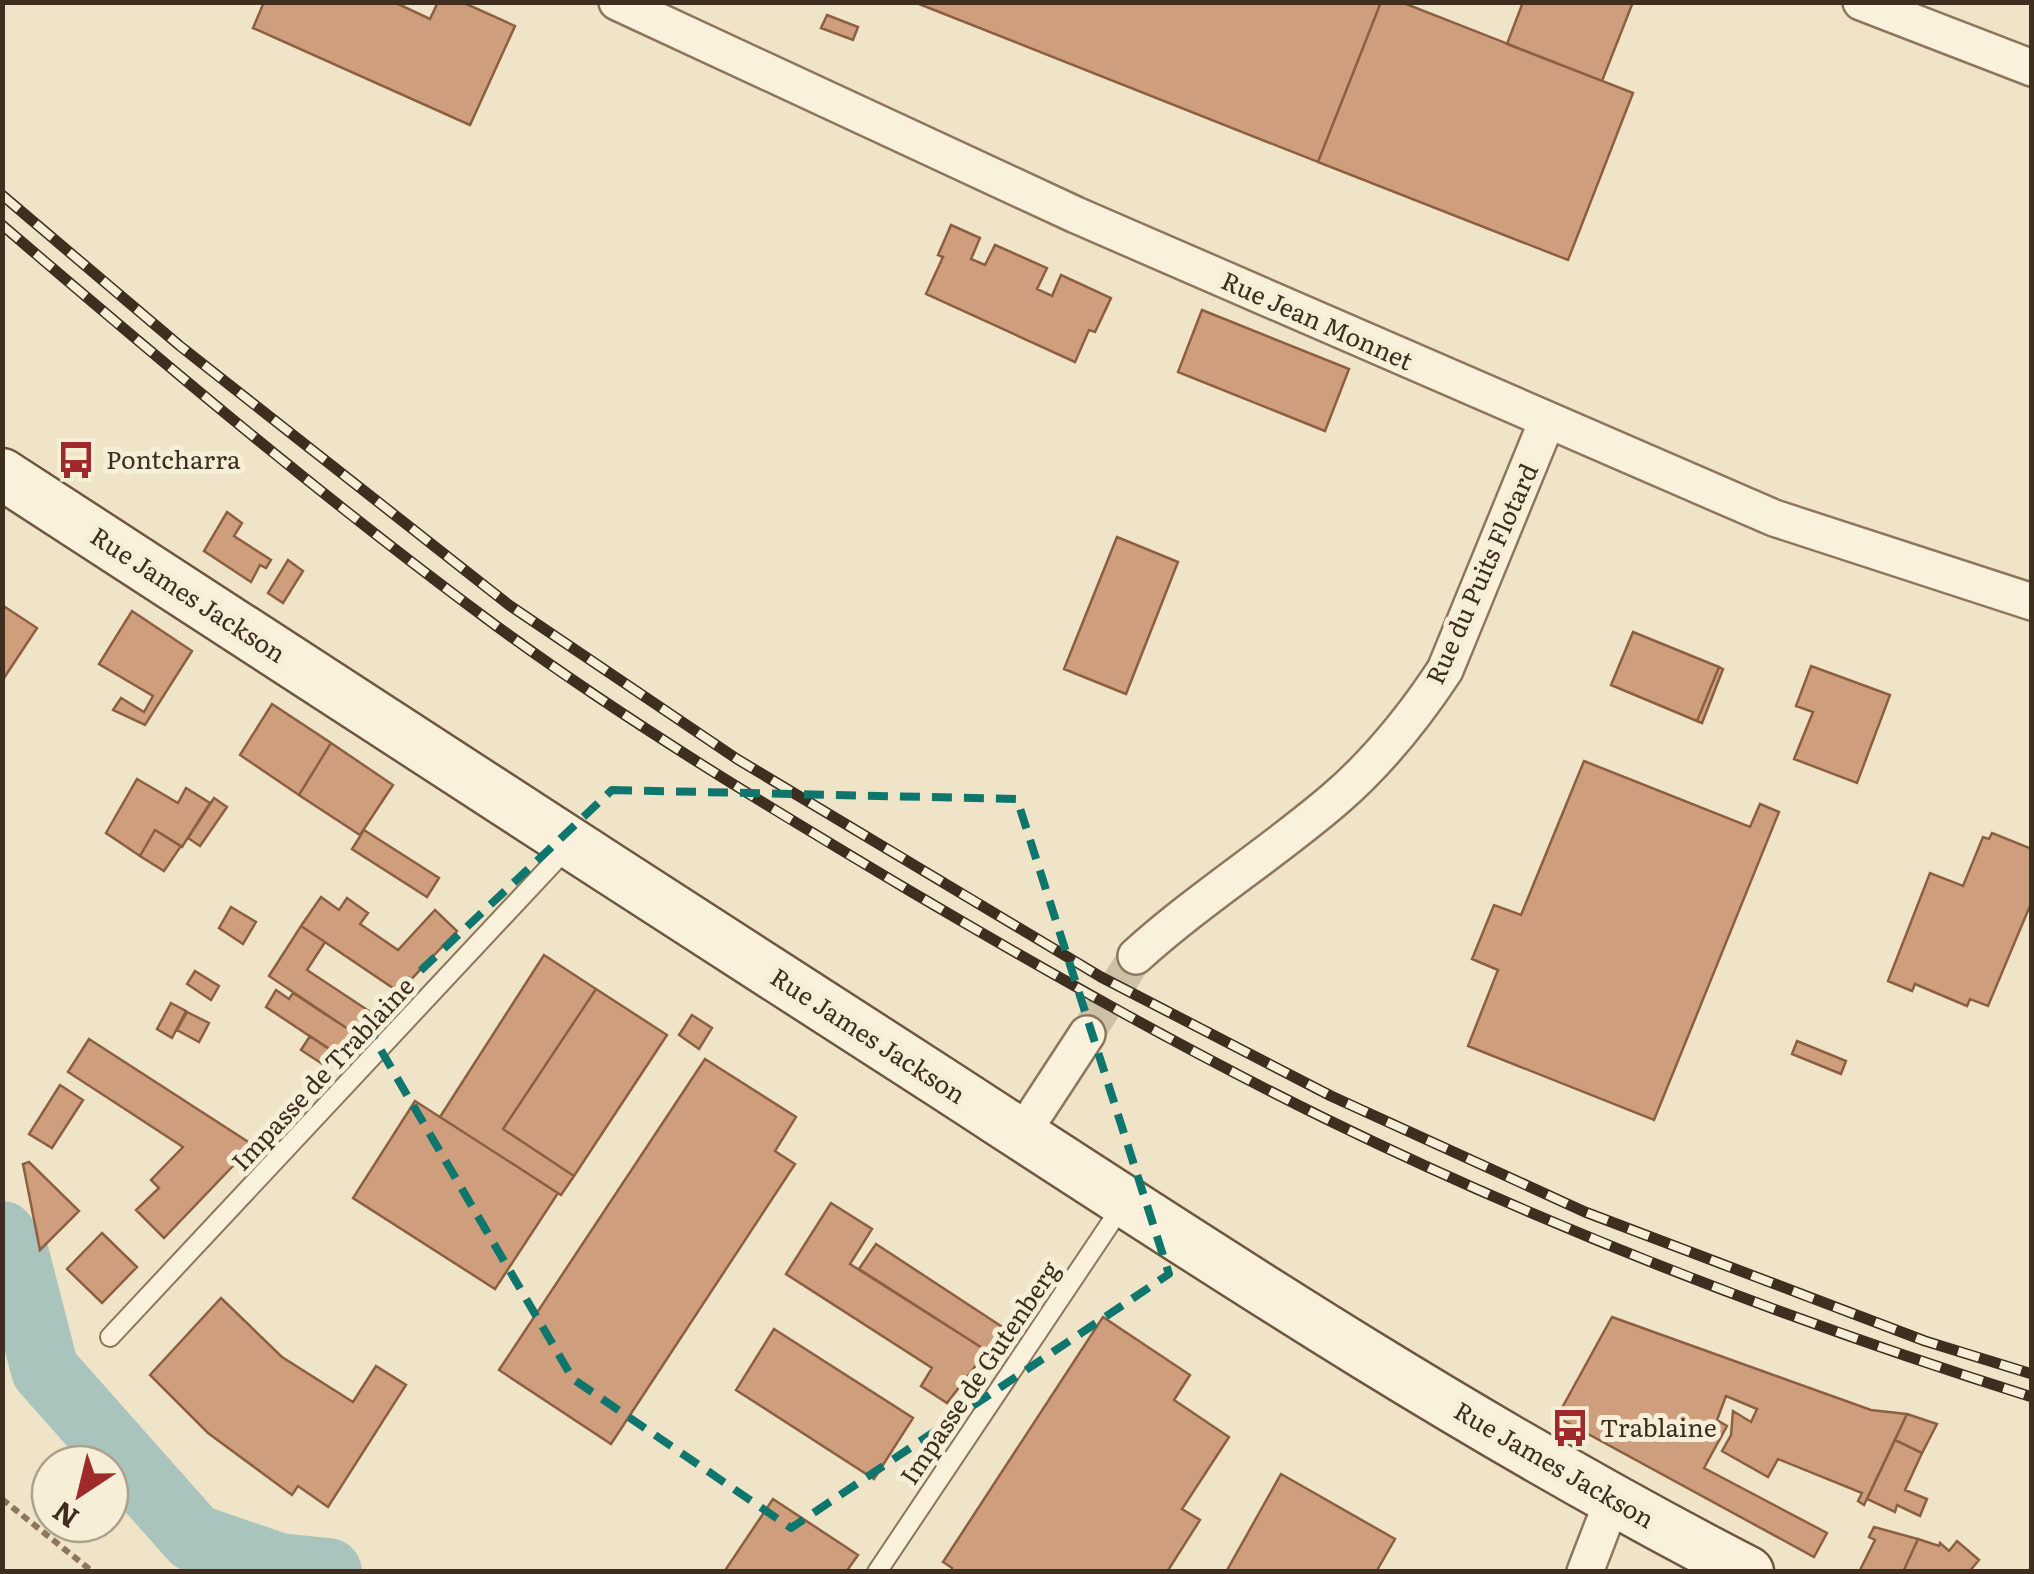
<svg xmlns="http://www.w3.org/2000/svg" width="2034" height="1574" viewBox="0 0 2034 1574" font-family="Literata,serif">
	<style>
		.lines { fill: none; stroke-linecap: round; stroke-linejoin: round }
		.river { stroke: #a9c4bc; stroke-width: 68 }
		.building { fill: #cf9f7d; stroke: #8d5f41; stroke-width: 2.5 }
		.street-tunnel { stroke: #ccc0a6; stroke-width: 35; stroke-dasharray: 35 18; stroke-linecap: butt }
		.lane-casing { stroke: #8d765c; stroke-width: 22 }
		.street-casing { stroke: #8d765c; stroke-width: 40 }
		.secondary-casing { stroke: #6f573f; stroke-width: 55 }
		.path { stroke: #8d765c; stroke-width: 6; stroke-dasharray: 8 5; stroke-linecap: butt }
		.lane { stroke: #faf1dc; stroke-width: 18 }
		.street { stroke: #faf1dc; stroke-width: 35 }
		.secondary { stroke: #faf1dc; stroke-width: 50 }
		.rail-casing { stroke: #3d2e20; stroke-width: 11 }
		.rail { stroke: #f7eed8; stroke-width: 8; stroke-dasharray: 22; stroke-linecap: butt }
		.marked { fill: none; stroke: #0f766e; stroke-width: 8; stroke-dasharray: 20 12; stroke-linejoin: round }
		.labels { text-anchor: middle; stroke-width: 10; stroke-linejoin: round; paint-order: stroke }
		.street-label { font-size: 25px; fill: #3d2e20; stroke: #f7eed8 }
		.poi-label { font-size: 25px; fill: #3d2e20; stroke: #f7eed8; text-anchor: start }
	</style>
	<rect width="100%" height="100%" fill="#f0e4c8"/>
	<g class="lines">
		<path class="river" d="M2,1235l13,19 30,116 149,168 85,29 49,5"/>
	</g>
	<path class="building" d="M264,2h130l36,17 8,-17h24l53,24 -45,99 -217,-97z
		M914,2h467l-63,160z
		M1381,2h20l232,91 -65,167 -250,-98z
		M1523,2h110l-31,79 -95,-37z
		M827,15l31,12 -5,13 -32,-12z
		M951,225l29,13 -9,21 14,6 10,-20 52,23 -10,21 15,7 9,-21 50,23 -16,34 -6,-2 -14,32 -149,-68 17,-37 -5,-2z
		M1202,310l147,59 -24,62 -147,-59z
		M227,512l15,11 -8,13 37,24 -5,8 -6,-3 -9,17 -47,-31z
		M1117,537l61,25 -52,132 -62,-25z
		M288,560l15,11 -20,32 -15,-10z
		M2,605l35,23 -35,53z
		M132,611l60,40 -47,74 -32,-15 8,-12 23,14 9,-16 -54,-32z
		M1633,632l86,35 -22,54 -86,-36z
		M1811,666l79,29 -33,88 -63,-24 19,-47 -17,-6z
		M1719,667l4,2 -21,54 -5,-2z
		M272,704l59,39 -32,52 -59,-40z
		M331,743l62,42 -33,50 -61,-40z
		M1584,761l166,66 10,-23 19,8 -125,308 -186,-74 30,-76 -26,-11 22,-54 27,10z
		M137,779l41,24 8,-15 24,15 -28,44 -27,-17 -15,26 -34,-23z
		M214,798l13,9 -27,39 -12,-8z
		M155,830l26,16 -17,25 -24,-15z
		M364,830l75,48 -12,19 -75,-48z
		M1992,833l40,16v52l-44,105 -18,-7 -3,7 -52,-22 -3,7 -24,-10 42,-108 33,13 20,-49 6,2z
		M321,897l18,13 8,-12 21,15 -8,11 38,26 37,-40 22,21 -58,61 -98,-66z
		M231,907l25,15 -13,22 -24,-16z
		M301,926l24,16 -18,28 62,41 -15,22 -85,-57z
		M544,955l52,34 -93,140 71,47 -13,19 -121,-78z
		M195,971l24,15 -8,14 -24,-16z
		M596,989l71,46 -93,141 -71,-47z
		M276,990l13,9 4,-6 61,40 -16,22 -72,-48z
		M171,1003l15,8 -14,27 -15,-9z
		M187,1012l22,11 -10,19 -22,-12z
		M692,1015l20,13 -13,21 -20,-14z
		M310,1036l26,17 -9,14 -26,-17z
		M89,1039l164,106 -89,93 -28,-28 23,-22 -8,-8 32,-33 -115,-75z
		M1797,1041l49,20 -5,13 -49,-20z
		M705,1059l91,58 -21,34 20,13 -184,280 -112,-74z
		M60,1085l23,15 -31,48 -23,-14z
		M415,1101l143,92 -63,96 -142,-91z
		M29,1162l50,49 -39,39 -17,-86z
		M831,1203l41,26 -22,35 137,87 -40,52 -26,-17 11,-18 -146,-94z
		M102,1233l35,34 -35,36 -35,-34z
		M876,1244l128,84 -17,23 -128,-82z
		M221,1298l61,59 71,45 23,-36 30,19 -78,122 -30,-21 -6,9 -84,-62 -58,-58z
		M1103,1317l87,58 -16,25 55,37 -47,72 18,11 -33,52h-217l2,-4 -9,-6z
		M1612,1317l259,93 36,4 -43,91 -6,-4 4,-8 -84,-34 -10,18 -46,-26 9,-16 2,-24 18,11 6,-13 -31,-13 -9,24 10,6 -23,42 123,65 -13,24 -257,-140z
		M774,1329l139,89 -39,61 -138,-89z
		M1907,1414l30,10 -15,29 -27,-13z
		M1895,1440l27,13 -17,37 22,9 -7,17 -23,-11 -2,7 -28,-13z
		M1281,1474l114,65 -19,33h-150z
		M773,1499l85,56 -12,17h-122z
		M1874,1527l44,12 -15,33h-44l16,-32 -6,-3z
		M1918,1539l21,7 1,-3 9,8 8,-10 22,19 -10,12h-66z"/>
	<g class="lines">
		<path class="street-tunnel" d="M1087,1034l49,-78"/>
		<g class="lane-casing">
			<path id="lane" d="M110,1337l460,-492
				M877,1572l247,-369"/>
		</g>
		<g class="street-casing">
			<path id="street" d="M617,2l459,213 698,303 258,84
				M1861,2l171,66
				M1136,956c63,-57 135,-102 199,-157 43,-37 79,-82 110,-129l102,-249
				M1021,1135l66,-101
				M1585,1572l28,-73"/>
		</g>
		<g class="secondary-casing">
			<path id="secondary" d="M2,474c313,204 626,407 940,609 263,171 526,345 806,489"/>
		</g>
		<path class="path" d="M2,1499l91,73"/>
		<use href="#lane" class="lane"/>
		<use href="#street" class="street"/>
		<use href="#secondary" class="secondary"/>
		<g class="rail-casing">
			<path id="rail" d="M2,195l178,151 329,259 228,154 364,218 230,119 254,116 340,129 107,33
				M2,225c160,137 320,272 489,397 133,98 276,184 419,269 136,80 273,158 416,228 223,109 468,203 706,278"/>
		</g>
		<use href="#rail" class="rail"/>
	</g>
	<path class="marked" d="M612,790l405,9 152,475 -378,254 -218,-149 -208,-356z"/>
	<defs>
		<g id="bus-bare" transform="scale(3)"><path d="M-5-6H5V4H4V6H2V4H-2V6H-4V4H-5ZM-3.5-4V0h7V-4ZM-3.5 1.2v1.5H-2V1.2ZM2 1.2v1.5H3.5V1.2Z" fill="#9e2a2b" stroke="#f7eed8" stroke-width="2.5" paint-order="stroke"/></g>
	</defs>
	<g fill-rule="evenodd">
		<use href="#bus-bare" x="76" y="460"/>
		<use href="#bus-bare" x="1570" y="1428"/>
	</g>
	<g class="labels">
		<g class="street-label">
			<text transform="translate(1317 321) rotate(24)" y="9">Rue Jean Monnet</text>
			<text transform="translate(1482 574) rotate(-66)" y="9">Rue du Puits Flotard</text>
			<text transform="translate(188 595) rotate(33)" y="9">Rue James Jackson</text>
			<text transform="translate(868 1036) rotate(33)" y="9">Rue James Jackson</text>
			<text transform="translate(323 1074) rotate(-47)" y="9">Impasse de Trablaine</text>
			<text transform="translate(980 1373) rotate(-56)" y="9">Impasse de Gutenberg</text>
			<text transform="translate(1554 1465) rotate(30)" y="9">Rue James Jackson</text>
		</g>
		<g class="poi-label">
			<text x="106" y="469">Pontcharra</text>
			<text x="1600" y="1437">Trablaine</text>
		</g>
	</g>
	<rect width="2034" height="1574" fill="none" stroke="#3d2e20" stroke-width="10"/>
	<g transform="translate(80 1494) rotate(215)"><circle r="48" fill="#f7eed8" stroke="#ada18e" stroke-width="2.5"/>
	<path d="M0-8L18 38L0 25L-18 38Z" fill="#9e2a2b"/>
	<text y="-15" font-size="28" font-weight="bold" text-anchor="middle" fill="#3d2e20">N</text>
	</g>
</svg>
